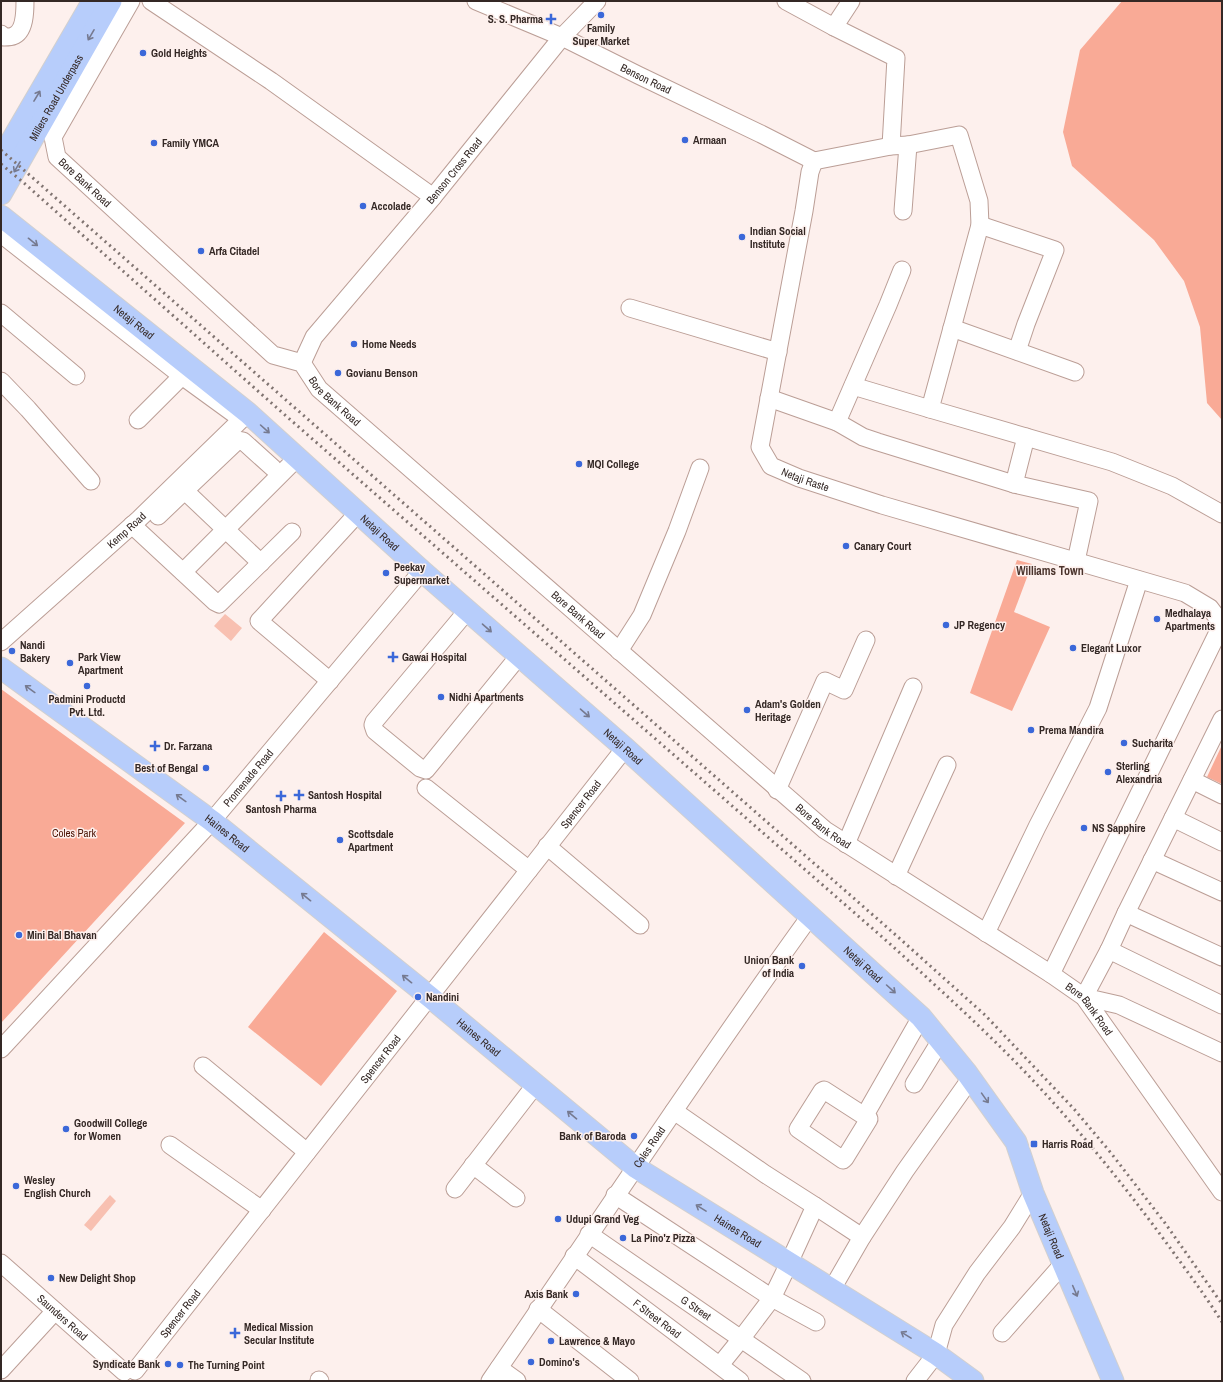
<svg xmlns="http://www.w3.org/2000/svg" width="1223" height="1382" viewBox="0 0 1223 1382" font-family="'Archivo Narrow',sans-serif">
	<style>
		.green { fill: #f9aa96 }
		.water { fill: #f8c0b1 }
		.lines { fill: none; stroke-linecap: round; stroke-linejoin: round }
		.minor-casing { stroke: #bb9e96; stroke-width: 19 }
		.major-casing { stroke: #d2d0cf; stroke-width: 23 }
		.minor { stroke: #fff; stroke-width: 17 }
		.major { stroke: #b7cdfb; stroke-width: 21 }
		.rail { stroke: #807471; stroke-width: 3; stroke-dasharray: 2 4; stroke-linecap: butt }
		.oneway { stroke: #767a90 }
		.poi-dot { fill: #3b68d9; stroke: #fdf0ed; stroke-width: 1.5 }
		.labels { text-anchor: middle; stroke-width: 3; stroke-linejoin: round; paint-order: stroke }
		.poi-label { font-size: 11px; font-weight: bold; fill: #342825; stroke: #fdf0ed; text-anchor: start }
		.street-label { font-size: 11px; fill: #342825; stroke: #fdf0ed }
		.park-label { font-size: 11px; fill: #4d1608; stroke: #fdf0ed }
		.neighbourhood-label { font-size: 12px; font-weight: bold; fill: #4b342d; stroke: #fdf0ed }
	</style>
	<rect width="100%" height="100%" fill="#fdf0ed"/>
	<path class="green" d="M1122,1h100v419l-15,-17 -7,-76 -16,-46 -30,-41 -82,-74 -9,-34 17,-82z
		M1017,560l15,4 -18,48 36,15 -38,84 -42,-18z
		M1,689l184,134 -184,200z
		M1222,745v39l-15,-7z
		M324,932l73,59 -76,95 -73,-59z"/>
	<path class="water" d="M225,614l17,14 -11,13 -17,-15z
		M110,1195l6,6 -25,30 -7,-6z"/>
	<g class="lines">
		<g class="minor-casing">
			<g id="minor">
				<path id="s1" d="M131,1l-78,136 4,20 216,198 29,8 17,26 506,441 226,144 33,23 138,195"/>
				<path d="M151,1l120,80 162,116"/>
				<path id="s2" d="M476,1l86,36 76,38 123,59 53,27"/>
				<path d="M786,1l48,26 62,31 -5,88"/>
				<path d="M834,27l17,-26"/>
				<path d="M1,34l3,3c2,0 7,0 9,-1 12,-4 12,-25 12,-35"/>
				<path id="s3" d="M814,161l-4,11 -6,39 -44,236 11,19 28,12 83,27 303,88 25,15 12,16 -171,350"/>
				<path d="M814,161l77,-15 17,-1 51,-10 20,66 1,24 -50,184 182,53 60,24 50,28"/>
				<path d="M903,211l5,-66"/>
				<path d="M980,225l75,25 -29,74 -9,27"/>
				<path d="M1,234l181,142 55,40"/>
				<path d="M630,308l148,44"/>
				<path d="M1,313l75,63"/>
				<path d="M952,328l123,44"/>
				<path id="s4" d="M302,363l12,-26 119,-140 129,-160 35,-36"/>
				<path d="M1,381l27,28 63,72"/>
				<path d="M853,386l77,23"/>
				<path d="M769,398l68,24 26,15 15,5 136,42 75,17 -13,60"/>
				<path d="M138,420l44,-44"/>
				<path d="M837,422l51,-117 14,-35"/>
				<path d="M1014,484l12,-47"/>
				<path d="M185,491l76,72"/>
				<path d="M158,516l80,-76 5,1 30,27"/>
				<path d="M132,525l83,77 4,2 73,-72"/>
				<path d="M183,572l114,-114"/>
				<path d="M467,611l-93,111 -1,3 2,6 45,37 6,2 93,-114"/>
				<path id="s5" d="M1,642l138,-123 109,-106"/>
				<path d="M619,651l23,-36 35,-84 23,-63"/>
				<path d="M330,681l-71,-60 99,-108"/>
				<path d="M1222,719l-96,194 -17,37 -25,47 35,8 103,48"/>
				<path d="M1192,780l30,15"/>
				<path d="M426,788l103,82"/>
				<path d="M777,790l48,-109 19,9 22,-50"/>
				<path d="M1173,818l49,24"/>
				<path d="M846,844l67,-157"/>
				<path d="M547,846l93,79"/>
				<path d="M1152,860l70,32"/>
				<path d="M896,876l51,-111"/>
				<path d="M1126,913l96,44"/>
				<path d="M986,933l51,-106 61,-119 41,-128"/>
				<path d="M1109,950l113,55"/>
				<path id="s6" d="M1,1049l211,-228 210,-250"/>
				<path d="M203,1066l104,86"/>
				<path d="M914,1084l27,-44"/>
				<path d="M824,1090l45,29 -24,39 -2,2 -45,-31 24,-38z"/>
				<path d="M674,1111l91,63 50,32 47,31"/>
				<path d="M865,1115l56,-98"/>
				<path d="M170,1145l92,65"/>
				<path d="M473,1165l43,33"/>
				<path d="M455,1189l81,-105"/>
				<path d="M615,1195l157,103 44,24"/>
				<path id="s7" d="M589,1234l213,147"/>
				<path id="s8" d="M574,1256l166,125"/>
				<path id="s9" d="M1,1263l123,109"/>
				<path d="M832,1289l30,-52 43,-66 66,-93"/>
				<path d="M538,1309l92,72"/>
				<path d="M1002,1333l61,-69"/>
				<path d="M720,1365l21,-26 31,-41 17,-35 26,-57"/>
				<path d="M499,1368l18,13"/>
				<path d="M1,1370l54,-59"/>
				<path id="s10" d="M135,1371l490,-623"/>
				<path d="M319,1380l1,1"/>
				<path id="s11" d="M490,1381c107,-155 210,-313 321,-466"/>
				<path d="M915,1381l21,-27 8,-29 33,-52 35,-46 21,-34"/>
			</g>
		</g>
		<g class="major-casing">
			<g id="major">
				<path d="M1,159l92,-158"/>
				<path id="s12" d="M1,194l110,-193"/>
				<path id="s13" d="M1,216l247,197 174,158 203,177 296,269 45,55 50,70 17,51 80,188"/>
				<path id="s14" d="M1,668l211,153 218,176 205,170 301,187 37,27"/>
			</g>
		</g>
		<use href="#minor" class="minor"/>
		<use href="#major" class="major"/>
		<path class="rail" d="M1,150l897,787 87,78 89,94 37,44 54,70 57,81
			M1,164l23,19 253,225 612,535c47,43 94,85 138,131 51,54 97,111 141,171 18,25 37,50 54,77"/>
	</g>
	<defs><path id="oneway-shaft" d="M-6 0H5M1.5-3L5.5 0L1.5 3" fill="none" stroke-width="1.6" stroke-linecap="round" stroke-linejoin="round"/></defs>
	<g class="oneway">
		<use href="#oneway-shaft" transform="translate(91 35) rotate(120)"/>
		<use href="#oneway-shaft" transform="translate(37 96) rotate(-59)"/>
		<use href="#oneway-shaft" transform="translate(17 167) rotate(120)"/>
		<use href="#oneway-shaft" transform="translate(33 242) rotate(39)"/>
		<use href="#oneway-shaft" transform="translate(265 429) rotate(42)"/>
		<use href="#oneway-shaft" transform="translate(487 628) rotate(41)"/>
		<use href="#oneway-shaft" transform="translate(30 689) rotate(-144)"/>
		<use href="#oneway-shaft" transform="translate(585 713) rotate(41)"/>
		<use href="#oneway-shaft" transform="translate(181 798) rotate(-144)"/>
		<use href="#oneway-shaft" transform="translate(306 897) rotate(-141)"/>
		<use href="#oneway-shaft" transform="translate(407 979) rotate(-141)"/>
		<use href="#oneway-shaft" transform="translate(891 989) rotate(42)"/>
		<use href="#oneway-shaft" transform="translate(985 1098) rotate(55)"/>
		<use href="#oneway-shaft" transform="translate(572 1115) rotate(-140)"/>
		<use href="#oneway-shaft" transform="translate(701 1208) rotate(-148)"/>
		<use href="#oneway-shaft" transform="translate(1075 1291) rotate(67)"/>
		<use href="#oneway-shaft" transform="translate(906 1335) rotate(-148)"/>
	</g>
	<g class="poi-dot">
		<circle cx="601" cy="15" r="4"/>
		<path d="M549 13h4v4h4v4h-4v4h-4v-4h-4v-4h4z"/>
		<circle cx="143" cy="53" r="4"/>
		<circle cx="685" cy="140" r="4"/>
		<circle cx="154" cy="143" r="4"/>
		<circle cx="363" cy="206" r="4"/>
		<circle cx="742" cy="237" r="4"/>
		<circle cx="201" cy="251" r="4"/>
		<circle cx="354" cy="344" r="4"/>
		<circle cx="338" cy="373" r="4"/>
		<circle cx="579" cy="464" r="4"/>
		<circle cx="846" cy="546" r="4"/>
		<circle cx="386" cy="573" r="4"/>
		<circle cx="1157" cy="619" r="4"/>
		<circle cx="946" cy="625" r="4"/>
		<circle cx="1073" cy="648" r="4"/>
		<circle cx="12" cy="651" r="4"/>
		<path d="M391 651h4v4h4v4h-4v4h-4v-4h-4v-4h4z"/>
		<circle cx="70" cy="663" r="4"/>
		<circle cx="87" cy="686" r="4"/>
		<circle cx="441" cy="697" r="4"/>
		<circle cx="747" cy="710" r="4"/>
		<circle cx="1031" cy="730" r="4"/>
		<circle cx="1124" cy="743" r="4"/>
		<path d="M153 740h4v4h4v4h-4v4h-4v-4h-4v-4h4z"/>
		<circle cx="206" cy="768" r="4"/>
		<circle cx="1108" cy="772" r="4"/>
		<path d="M297 789h4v4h4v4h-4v4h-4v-4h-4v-4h4z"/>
		<path d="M279 790h4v4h4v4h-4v4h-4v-4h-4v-4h4z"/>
		<circle cx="1084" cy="828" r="4"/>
		<circle cx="340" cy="840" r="4"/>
		<circle cx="19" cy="935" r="4"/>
		<circle cx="802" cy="966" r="4"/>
		<circle cx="418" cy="997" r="4"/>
		<circle cx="66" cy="1129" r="4"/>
		<circle cx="634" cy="1136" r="4"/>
		<rect x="1030" y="1140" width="8" height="8" rx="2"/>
		<circle cx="16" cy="1186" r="4"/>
		<circle cx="558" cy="1219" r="4"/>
		<circle cx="623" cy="1238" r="4"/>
		<circle cx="51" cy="1278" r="4"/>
		<circle cx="576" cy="1294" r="4"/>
		<path d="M233 1327h4v4h4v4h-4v4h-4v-4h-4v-4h4z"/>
		<circle cx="551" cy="1341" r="4"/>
		<circle cx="531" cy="1362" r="4"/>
		<circle cx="168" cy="1364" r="4"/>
		<circle cx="180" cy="1365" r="4"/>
	</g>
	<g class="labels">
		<g class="poi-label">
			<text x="543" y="23" text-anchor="end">S. S. Pharma</text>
			<text x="601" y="32" text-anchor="middle">Family<tspan x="601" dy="13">Super Market</tspan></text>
			<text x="151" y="57">Gold Heights</text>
			<text x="693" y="144">Armaan</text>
			<text x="162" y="147">Family YMCA</text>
			<text x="371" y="210">Accolade</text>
			<text x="750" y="235">Indian Social<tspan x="750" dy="13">Institute</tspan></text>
			<text x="209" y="255">Arfa Citadel</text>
			<text x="362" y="348">Home Needs</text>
			<text x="346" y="377">Govianu Benson</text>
			<text x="587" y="468">MQI College</text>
			<text x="854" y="550">Canary Court</text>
			<text x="394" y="571">Peekay<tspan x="394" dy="13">Supermarket</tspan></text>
			<text x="1165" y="617">Medhalaya<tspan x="1165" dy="13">Apartments</tspan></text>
			<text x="954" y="629">JP Regency</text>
			<text x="20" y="649">Nandi<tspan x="20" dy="13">Bakery</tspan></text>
			<text x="1081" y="652">Elegant Luxor</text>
			<text x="78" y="661">Park View<tspan x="78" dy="13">Apartment</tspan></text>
			<text x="402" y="661">Gawai Hospital</text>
			<text x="449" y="701">Nidhi Apartments</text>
			<text x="87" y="703" text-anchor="middle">Padmini Productd<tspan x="87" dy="13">Pvt. Ltd.</tspan></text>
			<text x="755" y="708">Adam's Golden<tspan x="755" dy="13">Heritage</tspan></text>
			<text x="1039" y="734">Prema Mandira</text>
			<text x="1132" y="747">Sucharita</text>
			<text x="164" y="750">Dr. Farzana</text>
			<text x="1116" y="770">Sterling<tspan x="1116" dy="13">Alexandria</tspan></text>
			<text x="198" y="772" text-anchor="end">Best of Bengal</text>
			<text x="308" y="799">Santosh Hospital</text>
			<text x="281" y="813" text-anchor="middle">Santosh Pharma</text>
			<text x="1092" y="832">NS Sapphire</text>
			<text x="348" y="838">Scottsdale<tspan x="348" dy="13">Apartment</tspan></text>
			<text x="27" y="939">Mini Bal Bhavan</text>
			<text x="794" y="964" text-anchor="end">Union Bank<tspan x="794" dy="13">of India</tspan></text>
			<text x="426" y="1001">Nandini</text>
			<text x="74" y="1127">Goodwill College<tspan x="74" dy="13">for Women</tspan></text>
			<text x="626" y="1140" text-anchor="end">Bank of Baroda</text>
			<text x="1042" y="1148">Harris Road</text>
			<text x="24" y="1184">Wesley<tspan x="24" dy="13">English Church</tspan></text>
			<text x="566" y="1223">Udupi Grand Veg</text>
			<text x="631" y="1242">La Pino'z Pizza</text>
			<text x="59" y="1282">New Delight Shop</text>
			<text x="568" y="1298" text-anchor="end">Axis Bank</text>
			<text x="244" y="1331">Medical Mission<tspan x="244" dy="13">Secular Institute</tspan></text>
			<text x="559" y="1345">Lawrence &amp; Mayo</text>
			<text x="539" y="1366">Domino's</text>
			<text x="160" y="1368" text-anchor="end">Syndicate Bank</text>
			<text x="188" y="1369">The Turning Point</text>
		</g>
		<g class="street-label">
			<text dy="4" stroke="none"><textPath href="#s2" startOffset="187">Benson Road</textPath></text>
			<text dy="4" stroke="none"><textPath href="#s12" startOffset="111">Millers Road Underpass</textPath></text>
			<text dy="4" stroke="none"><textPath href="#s4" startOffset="246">Benson Cross Road</textPath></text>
			<text dy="4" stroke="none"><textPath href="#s1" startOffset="215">Bore Bank Road</textPath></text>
			<text dy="4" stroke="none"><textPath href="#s13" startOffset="170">Netaji Road</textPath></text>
			<text dy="4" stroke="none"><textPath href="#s1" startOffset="551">Bore Bank Road</textPath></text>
			<text dy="4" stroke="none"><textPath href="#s3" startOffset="350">Netaji Raste</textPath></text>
			<text dy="4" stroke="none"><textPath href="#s5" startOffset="168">Kemp Road</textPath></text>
			<text dy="4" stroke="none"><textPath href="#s13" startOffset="494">Netaji Road</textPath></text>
			<text dy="4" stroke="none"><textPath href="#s1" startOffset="875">Bore Bank Road</textPath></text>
			<text dy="4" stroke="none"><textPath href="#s13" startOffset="818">Netaji Road</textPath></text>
			<text dy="4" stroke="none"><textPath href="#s6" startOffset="367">Promenade Road</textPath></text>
			<text dy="4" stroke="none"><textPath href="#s10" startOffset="721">Spencer Road</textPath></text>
			<text dy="4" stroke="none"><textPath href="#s1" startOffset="1199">Bore Bank Road</textPath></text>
			<text dy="4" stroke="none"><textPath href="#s14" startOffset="280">Haines Road</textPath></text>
			<text dy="4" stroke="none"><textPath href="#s13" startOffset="1142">Netaji Road</textPath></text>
			<text dy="4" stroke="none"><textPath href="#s1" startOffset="1523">Bore Bank Road</textPath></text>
			<text dy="4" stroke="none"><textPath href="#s14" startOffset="604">Haines Road</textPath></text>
			<text dy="4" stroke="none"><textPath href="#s10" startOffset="397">Spencer Road</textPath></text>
			<text dy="4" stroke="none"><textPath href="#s11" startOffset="283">Coles Road</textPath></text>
			<text dy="4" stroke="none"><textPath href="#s14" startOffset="928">Haines Road</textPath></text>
			<text dy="4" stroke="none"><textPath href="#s13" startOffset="1478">Netaji Road</textPath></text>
			<text dy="4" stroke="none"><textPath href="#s7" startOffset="130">G Street</textPath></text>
			<text dy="4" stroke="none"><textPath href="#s10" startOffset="73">Spencer Road</textPath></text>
			<text dy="4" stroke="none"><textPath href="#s9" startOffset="82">Saunders Road</textPath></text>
			<text dy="4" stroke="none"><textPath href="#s8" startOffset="104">F Street Road</textPath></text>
		</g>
		<g class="park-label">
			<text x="74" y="837">Coles Park</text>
		</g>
		<g class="neighbourhood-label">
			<text x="1050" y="575">Williams Town</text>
		</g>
	</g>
	<rect width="1223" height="1382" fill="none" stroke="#342825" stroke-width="4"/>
</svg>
